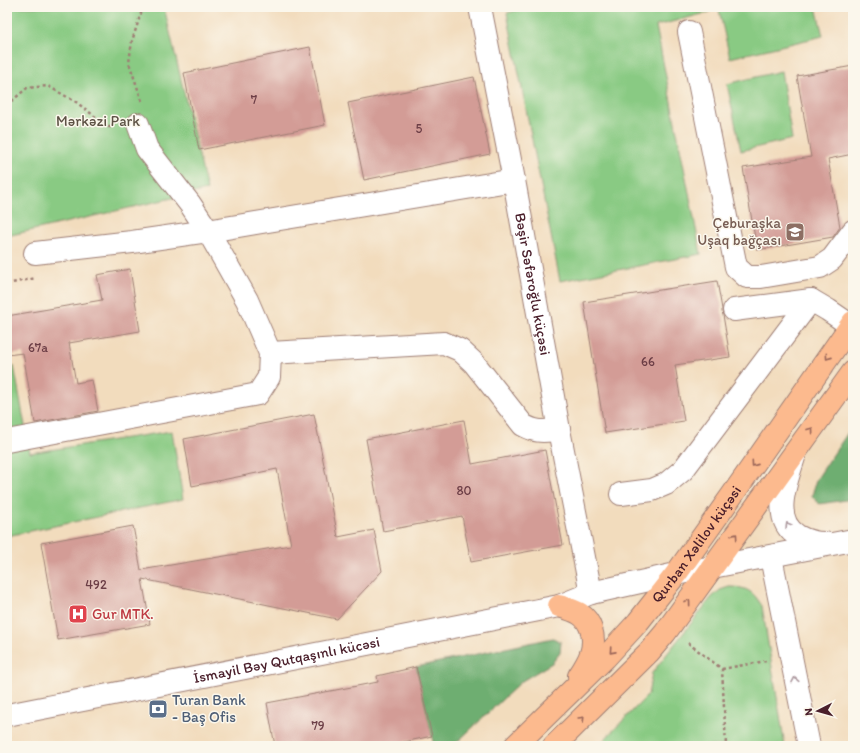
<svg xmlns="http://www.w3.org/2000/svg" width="860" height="753" viewBox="0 0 860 753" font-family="Itim,sans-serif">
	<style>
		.green { fill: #89ca83; stroke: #6a7457 }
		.forest { fill: #6eae71; stroke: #5c664e }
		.building { fill: #d39c96 }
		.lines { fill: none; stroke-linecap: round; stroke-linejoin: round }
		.minor-casing { stroke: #9e7e74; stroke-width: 24 }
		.major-casing { stroke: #9e7e74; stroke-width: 24 }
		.path { stroke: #9e7e74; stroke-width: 2.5; stroke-dasharray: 3 3; stroke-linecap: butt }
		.minor { stroke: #fff; stroke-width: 22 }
		.major { stroke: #fcba8e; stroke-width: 22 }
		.oneway { stroke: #9a6558 }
		.oneway2 { stroke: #ae9aa0 }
		.labels { text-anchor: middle; stroke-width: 3; stroke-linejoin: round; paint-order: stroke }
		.number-label { font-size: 13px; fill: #6c3e46 }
		.park-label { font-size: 15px; fill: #5d5245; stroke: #fbf7ec }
		.education-label { font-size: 15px; fill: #785e54; stroke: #fbf7ec; text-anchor: end }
		.street-label { font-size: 15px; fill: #4a1f2b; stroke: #fbf7ec }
		.health-label { font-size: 15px; fill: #be3a42; stroke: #fbf7ec; text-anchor: start }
		.service-label { font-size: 15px; fill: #4e5e75; stroke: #fbf7ec; text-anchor: start }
	</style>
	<rect width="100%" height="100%" fill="#fbf7ec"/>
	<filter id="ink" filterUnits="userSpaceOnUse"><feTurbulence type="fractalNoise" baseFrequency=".025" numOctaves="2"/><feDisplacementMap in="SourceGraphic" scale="8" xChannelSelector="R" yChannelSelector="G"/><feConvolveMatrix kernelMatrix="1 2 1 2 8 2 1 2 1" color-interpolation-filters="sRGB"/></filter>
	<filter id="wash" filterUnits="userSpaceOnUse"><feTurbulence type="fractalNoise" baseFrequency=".012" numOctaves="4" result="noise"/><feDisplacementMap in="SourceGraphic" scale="16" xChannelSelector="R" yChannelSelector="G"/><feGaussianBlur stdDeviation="0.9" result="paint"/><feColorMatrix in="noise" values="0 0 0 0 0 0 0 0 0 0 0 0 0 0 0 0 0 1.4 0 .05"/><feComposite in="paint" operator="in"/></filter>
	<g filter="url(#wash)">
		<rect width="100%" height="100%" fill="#f2dcbd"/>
		<path class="green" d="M7,7h157l43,183 -200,46z
			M528,7h181l1,5 -54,14 45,228 -141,27 -53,-268z
			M734,7h82l7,29 -93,22 -11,-48z
			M781,71l11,68 -51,12 -14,-67z
			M14,366l16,87 142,-22 11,68 -176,37v-168z
			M729,587c18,0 24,4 33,19l23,140h-187l50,-51 4,-22 59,-75 9,-8z"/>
		<path class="forest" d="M853,425v74l-34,5 -7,-8 4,-16z
			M553,638l8,4 -1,11 -8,10 -30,18 -69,65h-19l-18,-79z"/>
		<g id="blocks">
			<path class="building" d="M310,47l15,78 -126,25 -15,-77z
				M853,66v88l-25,5 12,68 -7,10 -76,13 -14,-82 68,-11 -14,-81z
				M474,77l16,77 -126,26 -16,-77z
				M130,269l10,62 -71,12 7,40 16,-3 6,31 -63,12 -12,-70 -16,2v-39l95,-16 -5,-25z
				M717,281l5,28v3l1,3 7,42 -55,8 9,56 -79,12 -21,-131z
				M314,414l24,123 36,-7 8,41 -45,48 -195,-40 8,45 -92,16 -17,-97 92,-17 8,44 150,-25 -14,-76 -85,17 -8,-47z
				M464,420l8,44 73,-14 18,95 -92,17 -9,-46 -79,15 -17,-92z
				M416,667l16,69 -47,10h-110l-8,-43 111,-21 -1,-6z"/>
		</g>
	</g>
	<g filter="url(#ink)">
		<use href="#blocks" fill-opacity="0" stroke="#9e7e74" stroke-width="1"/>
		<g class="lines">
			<g class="minor-casing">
				<g id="minor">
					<path id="s1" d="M480,7l34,173 45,250 32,163"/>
					<path d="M689,32l47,235 11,10h14l59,-10 12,-8 21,-28"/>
					<path d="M35,253l97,-11 76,-11 306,-51"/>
					<path d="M734,310l77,-10 17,10 22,15"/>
					<path d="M270,353l174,-10 16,7 14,13 49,62c14,8 20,6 36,5"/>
					<path d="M7,441l251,-47 11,-17 1,-24 -23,-53 -39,-69 -18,-27 -43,-55 -9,-25"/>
					<path d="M795,454c-7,25 -26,65 3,82 9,5 17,7 27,7"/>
					<path d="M621,494l31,-4 14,-6 17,-14 128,-170"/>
					<path d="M771,557l38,189"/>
					<path id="s2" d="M7,715l552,-109 32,-13 85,-19 177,-34"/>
				</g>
			</g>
			<g class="major-casing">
				<g id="major">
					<path d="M559,606c7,2 15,4 21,8 6,4 9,9 11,15 6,18 -2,32 -12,47"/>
					<path id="s3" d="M515,746l90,-88 33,-36 38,-48 57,-80 120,-172"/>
					<path d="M554,746l95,-94 16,-19 188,-261"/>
				</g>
			</g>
			<path class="path" d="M142,101l-13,-38 3,-22 11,-34
				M7,105l20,-17 21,-2 28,16 33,25h5
				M7,284l29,-6
				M688,643l34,26 4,77
				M722,669l44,-8"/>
			<use href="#minor" class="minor"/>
			<use href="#major" class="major"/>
		</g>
		<defs><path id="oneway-chevron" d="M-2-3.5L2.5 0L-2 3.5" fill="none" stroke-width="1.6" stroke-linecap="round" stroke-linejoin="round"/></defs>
		<g class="oneway">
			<use href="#oneway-chevron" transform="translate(828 357) rotate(125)"/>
			<use href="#oneway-chevron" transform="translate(811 430) rotate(-54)"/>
			<use href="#oneway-chevron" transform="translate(754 464) rotate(125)"/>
			<use href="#oneway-chevron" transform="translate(735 536) rotate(-55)"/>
			<use href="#oneway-chevron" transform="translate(688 602) rotate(-54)"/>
			<use href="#oneway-chevron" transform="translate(612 651) rotate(132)"/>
			<use href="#oneway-chevron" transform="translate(582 719) rotate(-45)"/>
		</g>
		<g class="oneway2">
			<use href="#oneway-chevron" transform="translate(788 525) rotate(-120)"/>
			<use href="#oneway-chevron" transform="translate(795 680) rotate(-101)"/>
		</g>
	</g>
	<defs>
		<g id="school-square" transform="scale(1)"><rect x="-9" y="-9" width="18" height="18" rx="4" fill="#8d6e63" stroke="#fbf7ec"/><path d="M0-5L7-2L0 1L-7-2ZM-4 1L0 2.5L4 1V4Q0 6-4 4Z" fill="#fff"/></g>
		<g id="hospital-square" transform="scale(1)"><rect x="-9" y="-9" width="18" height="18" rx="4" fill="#e0444e" stroke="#fbf7ec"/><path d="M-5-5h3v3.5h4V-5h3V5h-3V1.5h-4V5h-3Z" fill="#fff"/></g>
		<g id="bank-square" transform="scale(1)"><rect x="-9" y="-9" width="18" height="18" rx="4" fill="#5c6f8a" stroke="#fbf7ec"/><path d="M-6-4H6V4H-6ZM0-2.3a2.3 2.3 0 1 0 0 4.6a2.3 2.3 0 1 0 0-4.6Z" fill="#fff"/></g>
	</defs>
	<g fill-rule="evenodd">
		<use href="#school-square" x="795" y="232"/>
		<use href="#hospital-square" x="78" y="614"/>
		<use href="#bank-square" x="158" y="709"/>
	</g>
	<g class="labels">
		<g class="number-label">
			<text x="254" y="104">7</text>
			<text x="419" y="133">5</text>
			<text x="38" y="352">67a</text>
			<text x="648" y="366">66</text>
			<text x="464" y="495">80</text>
			<text x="96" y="589">492</text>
			<text x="318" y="730">79</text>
		</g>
		<g class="park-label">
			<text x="98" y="126">Mərkəzi Park</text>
		</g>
		<g class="education-label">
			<text x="781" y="228">Çeburaşka<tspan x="781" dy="17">Uşaq bağçası</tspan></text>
		</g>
		<g class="street-label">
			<text dy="5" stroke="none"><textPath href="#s1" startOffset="282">Bəşir Səfəroğlu küçəsi</textPath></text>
			<text dy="5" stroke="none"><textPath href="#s3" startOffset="272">Qurban Xəlilov küçəsi</textPath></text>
			<text dy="5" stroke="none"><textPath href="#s2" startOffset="285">İsmayil Bəy Qutqaşınlı kücəsi</textPath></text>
		</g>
		<g class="health-label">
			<text x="92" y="619">Gur MTK.</text>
		</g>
		<g class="service-label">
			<text x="172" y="705">Turan Bank<tspan x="172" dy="17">- Baş Ofis</tspan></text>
		</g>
	</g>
	<rect width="860" height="753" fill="none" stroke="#fbf7ec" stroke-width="24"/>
	<g transform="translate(818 711) rotate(264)" stroke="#fbf7ec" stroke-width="3" paint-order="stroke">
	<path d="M0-3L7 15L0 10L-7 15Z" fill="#4a1f2b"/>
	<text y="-6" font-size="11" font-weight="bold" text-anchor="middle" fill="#4a1f2b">N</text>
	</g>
</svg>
